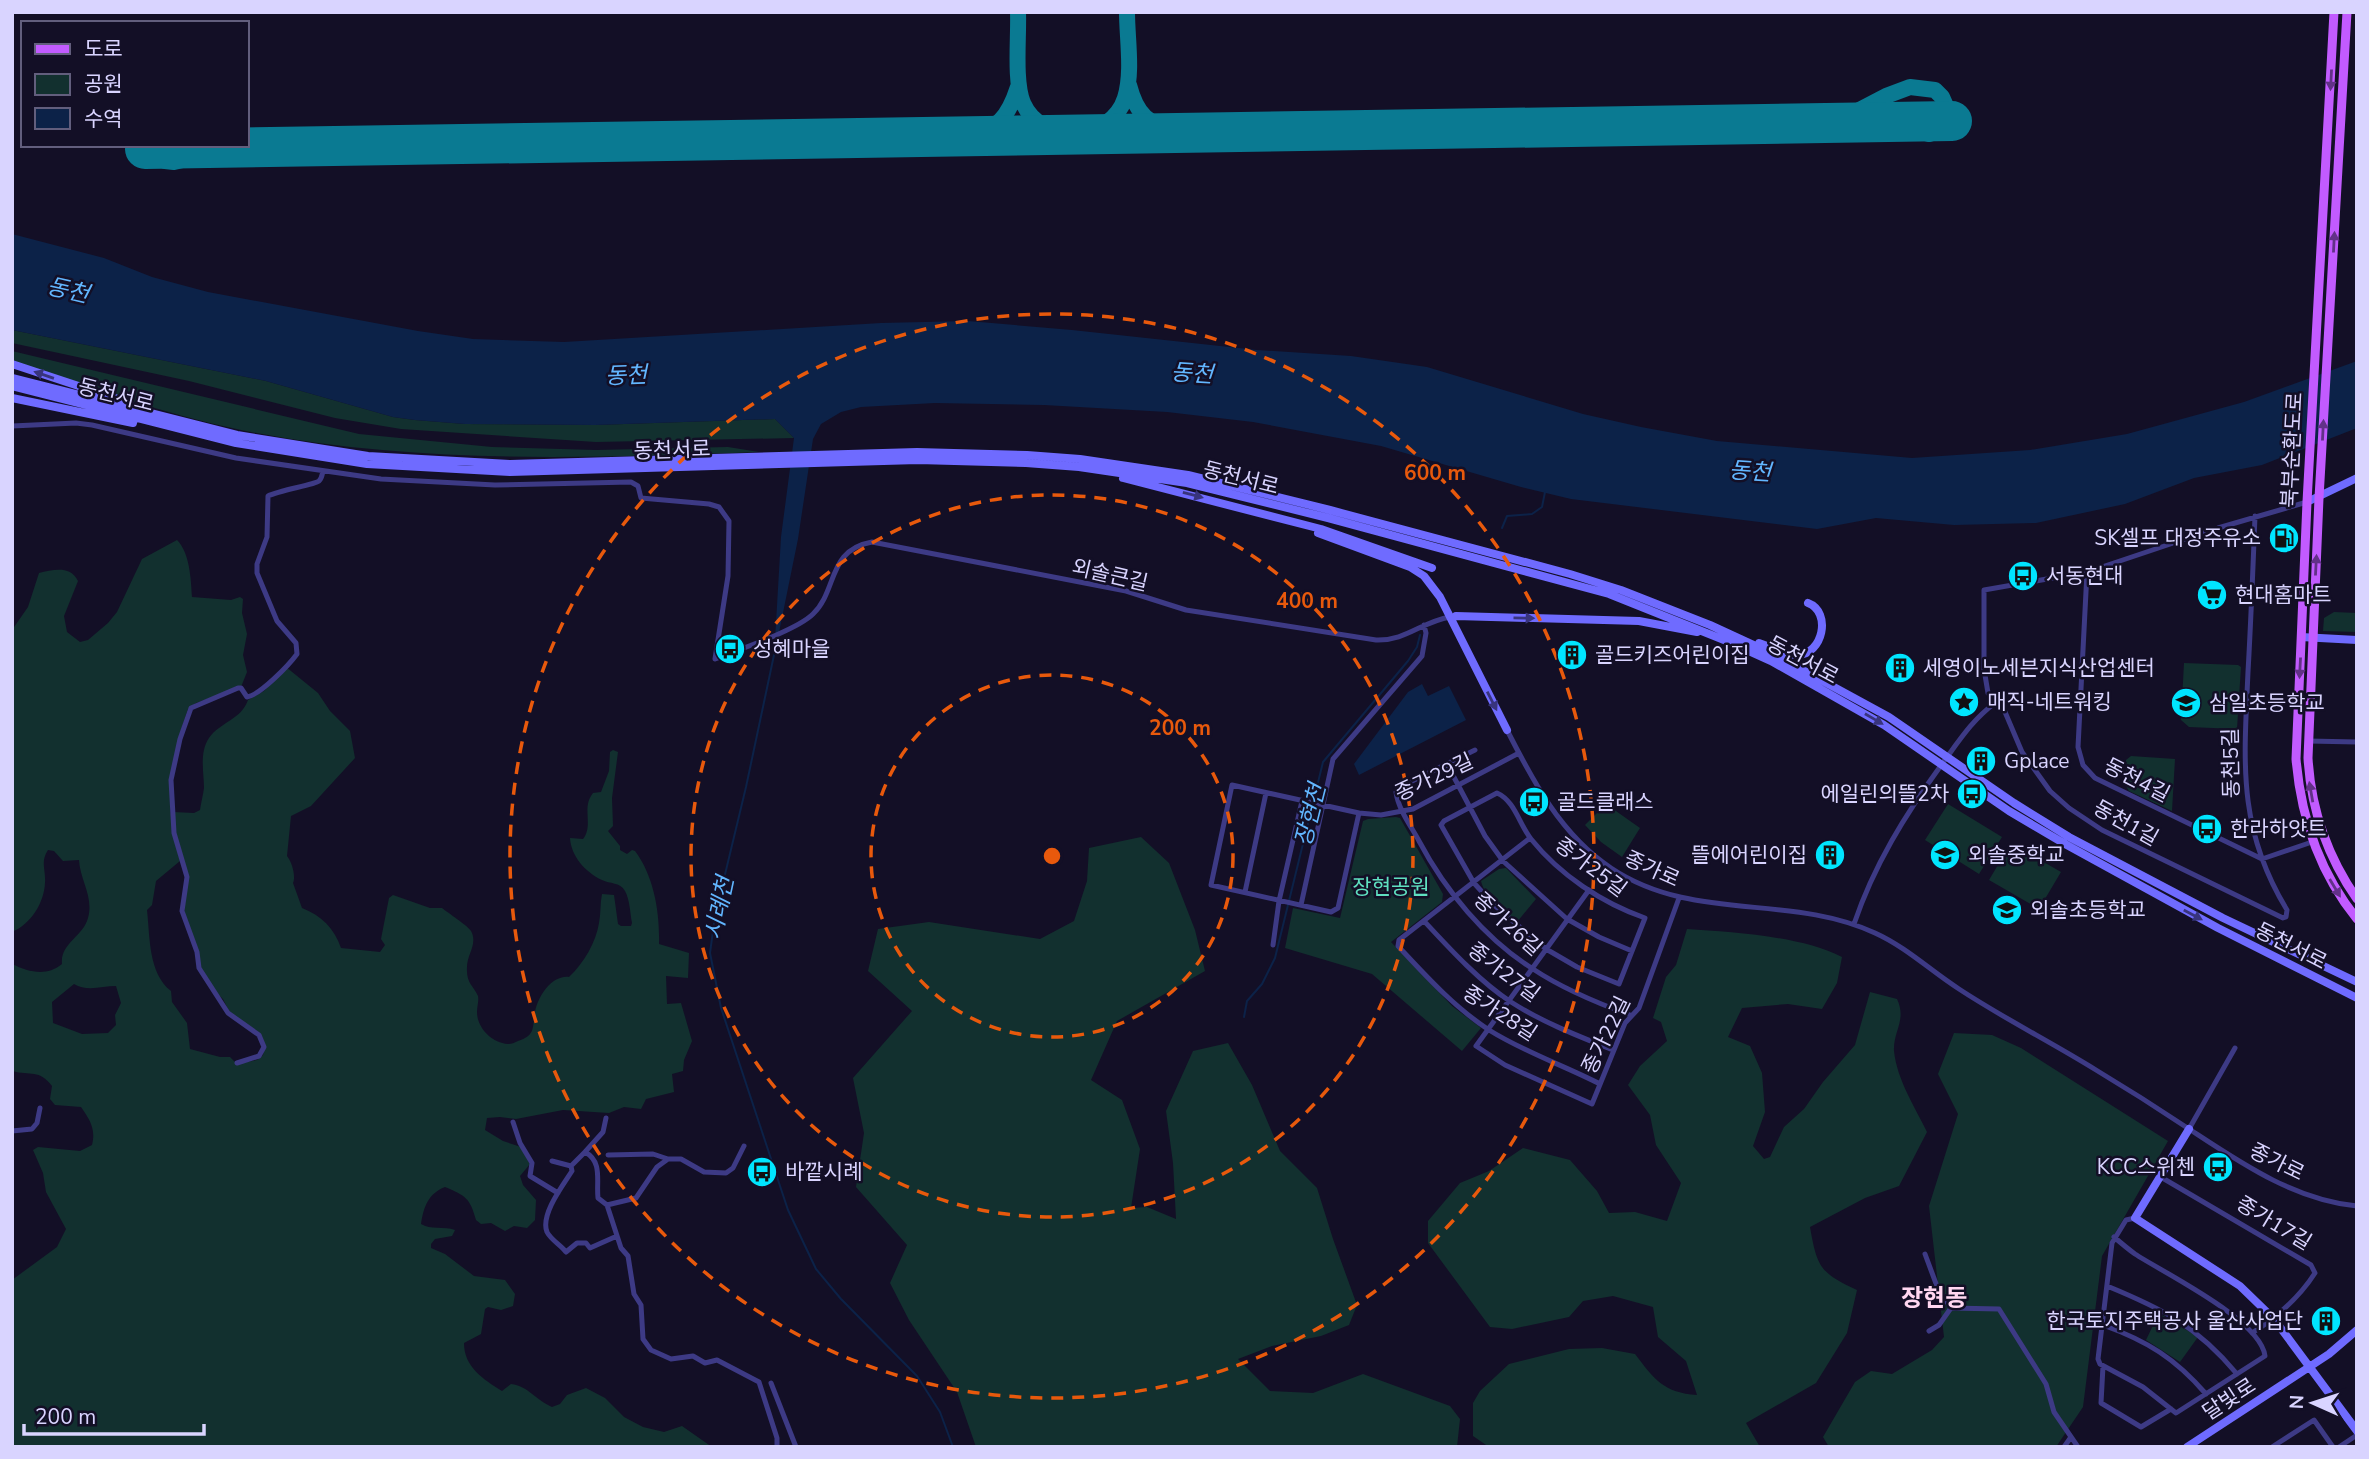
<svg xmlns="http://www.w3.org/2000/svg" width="2369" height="1459" viewBox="0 0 2369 1459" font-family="'Nunito Sans','Noto Sans KR',sans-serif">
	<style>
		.green { fill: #12302f; fill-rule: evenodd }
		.water { fill: #0c2248 }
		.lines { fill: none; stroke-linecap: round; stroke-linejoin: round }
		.stream { stroke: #0c2248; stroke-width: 2 }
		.taxiway { stroke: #0a7a92; stroke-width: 16 }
		.runway { stroke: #0a7a92; stroke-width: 40 }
		.street { stroke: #3d3a85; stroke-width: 5 }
		.secondary { stroke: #6f6bff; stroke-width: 8 }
		.primary { stroke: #c25bff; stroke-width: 9 }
		.oneway { fill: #623188 }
		.oneway2 { fill: #38347d }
		.ring { fill: none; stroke: #e8590c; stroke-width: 3.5; stroke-dasharray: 12 9 }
		.labels { text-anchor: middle; stroke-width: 5; stroke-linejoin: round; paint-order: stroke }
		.street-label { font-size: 21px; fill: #d9d4ff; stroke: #130f26 }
		.poi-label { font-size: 21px; fill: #d9d4ff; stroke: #130f26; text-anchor: start }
		.park-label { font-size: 21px; fill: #5fe0c0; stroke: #130f26 }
		.water-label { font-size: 23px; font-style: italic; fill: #62b6ff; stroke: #130f26 }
		.quarter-label { font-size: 24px; font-weight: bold; fill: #ffd6f0; stroke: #130f26 }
		.centre { fill: #e8590c; stroke: #130f26; stroke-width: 3.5 }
		.ring-label { font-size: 21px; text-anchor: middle; font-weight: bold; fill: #e8590c; stroke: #130f26; stroke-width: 5; stroke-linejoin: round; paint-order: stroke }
	</style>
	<rect width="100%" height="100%" fill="#130f26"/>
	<path class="green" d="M12,330l254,51 127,36 22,3 50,4 130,1 180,-6 19,19 -198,4 -195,-13 -66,-11 -146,-37 -177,-38z
		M12,351l347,83 133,13 104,3 132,-3 31,5c-176,6 -344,13 -518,-22 -78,-16 -154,-44 -229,-69z
		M177,540c13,13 14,40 15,57l39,3 9,-3 3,2 -1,14 5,21 -4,21 4,17 -6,15 -45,16 -8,6c-20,58 -24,93 -8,152l-24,20 -4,24 -5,5c3,26 1,63 24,81l1,11 15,21 3,26 30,8h10l7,7 20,-4 6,-5 2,-11 -5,-11 -30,-20 -7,-14 -11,-10 -12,-21 -3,-18 -13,-36 4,-39 -13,-39 -2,-24 21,1 6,-3c1,-7 3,-15 4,-22 0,-16 -5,-35 5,-50 11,-16 32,-18 39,-38l16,-9 22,-24 32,26 12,18 20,20 5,27 -44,48 -20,10 -4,40c5,6 9,20 6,27l9,25c20,8 32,20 39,40l39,4 5,-7 -4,-6 8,-41 4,-3 37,13h12c6,5 25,17 29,23 7,13 -4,23 -4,36 -1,16 6,18 11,29 1,5 -1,11 -1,16 0,16 15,31 31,32 4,0 6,-1 10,-3 18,-6 14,-13 17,-29 3,-16 17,-37 34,-35 15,-14 27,-35 30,-54 2,-10 1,-20 3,-29l12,1 4,29 3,2h10l1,-3c-2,-10 -2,-23 -7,-32 -5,-9 -15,-7 -23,-11 -17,-8 -31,-24 -32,-42l13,1c11,-14 -2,-31 10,-46l8,-1 8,-21 1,-19 3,-2 5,2 -6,46 1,28 -5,5 12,15v4l7,4 5,-4 3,1c19,25 25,62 24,93l30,9 -1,25 -22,-2 1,28 14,-1 11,38 -8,19 -1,11 -11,3 2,18 -28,7 -5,10 -17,-2 -15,6 -46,-3 -47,9 -16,-2 -13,1 -2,12 18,11 18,6 9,17 -10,12 3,9 13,15 -1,20 -8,8 -13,-2 -9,5 -14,-8 -10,1 -5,-4c-6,-22 -10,-24 -31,-33 -17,7 -21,19 -24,37 9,6 23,2 34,6l-3,6 -17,3 -4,5v4l14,6 29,22 31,4 10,14 -2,12 -12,4 -13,-3 -3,2 -4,25 -17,9c0,24 19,36 38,48l9,-7c17,2 25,16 41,23l8,-3 7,-9 19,-7 19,10 19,19 19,10 21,5 18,-6 30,21h-700v-167l45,-33 9,-18 -20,-37 -3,-19 -10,-23 5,-3 42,4 12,-6c4,-16 -2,-25 -11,-38l-26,-2 -5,-6 2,-13c-13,-17 -21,-10 -40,-15v-107c17,8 34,13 50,0 -2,-21 21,-27 26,-46 6,-21 -8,-38 -9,-58l-16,1 -9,-10 -6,-1c-8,12 -2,20 -3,33 -1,20 -14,41 -33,49v-302l16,-23 11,-34c14,-3 31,-8 39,8l-14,35 3,16 13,10 8,-2 20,-17 9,-11 25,-53zM74,984c13,8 28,2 42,2l5,17 -6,12 1,10 -8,8 -26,1 -29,-11 -1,-21z
		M2334,612l23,1v19l-34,-1 1,-13z
		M2184,663l54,2 3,2 -4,62 -48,-2 -8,-7z
		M2131,756l44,3 -3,52 -43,-20 -3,-5v-26z
		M1606,804l34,24 -18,29 -21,-15 -16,-17z
		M1948,804l54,33 -23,37 -54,-34z
		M1396,817l4,1 43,76 -1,8 -51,40 61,64 29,22 -19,23 -90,-77 -87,-26 8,-40 47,10 23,-97 5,-2z
		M1141,837l28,26 26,67 10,41 -88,50 -26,59 31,20 18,49 -9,59 16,-1 29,12 -3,-56 -7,-52 27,-60 35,-8 24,42 28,66 37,37 16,51 24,66 -8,20 -28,11 -49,10 -34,13 32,32 43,2 50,-19 87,32 10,13 -3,28h-481l-19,-55 -48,-72 -19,-37 17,-38 -51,-58 8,-54 -11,-55 59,-67 -44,-40 10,-42 51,-7 111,17 34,-18 13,-40 2,-33z
		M2011,843l50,29 -22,37 -50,-29z
		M1506,868l30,31 -19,23c-13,-11 -32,-24 -36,-41l18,-12z
		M1687,929c46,3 114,7 155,28l-5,26 -15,26 -34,-5 -46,4 -14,29 22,9 12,27 3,39 -12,34 11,13 6,-2 14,-30 20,-18 19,-27 32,-37 15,-53 27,7c10,21 -4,32 -3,52 3,29 21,56 33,81l-28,54 -34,12 -55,29c7,40 10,46 47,63l-10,43 -31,50 -70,40 14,24h-271l-16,-11v-33l7,-12 29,-27 60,-15 33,-1 33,6c19,25 29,39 62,41l-11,-34 -28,-24 -5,-30 -40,-11 -30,5 -14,16 -57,12 -22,-2 -62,-84v-22l32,-38 29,-12 34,-23 47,12 27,31 12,22 26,-1 32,9 14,-38 -25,-38 -6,-30 -22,-30 12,-19 27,-25 -6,-19 -8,-4 13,-41 10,-12z
		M1954,1033l38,2 29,13 147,93 -66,115 -19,151 -27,40h-227l-6,-10 32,-55 16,-11 21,3 40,-24 12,-13 -15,-131 29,-92 -20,-40z
		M2159,1313l39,24 -18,25 -34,-22z"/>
	<path class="water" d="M12,234l92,24 48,19 56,15 210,39 55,8 91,3 317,-19 87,-2 104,9 185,20 94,6 76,11 156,47 58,13 76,14 195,17 118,-8 97,-16 117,-32 113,-41v67l-95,37 -68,13 -69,26 -89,19 -82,2 -78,-7 -59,11 -246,-30 -50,-12 -140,-41 -128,-24 -86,-10 -123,-7 -109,-2 -74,4 -20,5 -20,12 -8,15 -15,100 -24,118 7,-120 13,-99 -19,-19 -180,6 -130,-1 -50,-4 -22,-3 -127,-36 -254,-51z
		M1422,684l6,12 21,-10 17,34 -107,55 -5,-11 54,-72z"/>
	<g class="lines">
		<path class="stream" d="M1502,528l5,-12 25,-2 10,-7 3,-15
			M774,655l-28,132 -31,129 -5,37 11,55 67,202 28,59 25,30 76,77 23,36 13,35
			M1244,1017l3,-16 15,-17 13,-26 48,-196 85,-101 9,-14 3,-12"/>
		<path class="taxiway" d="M1018,12c1,25 -4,69 5,91 19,43 88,39 102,-5 8,-26 2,-59 2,-86
			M1129,85c8,31 19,38 48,48
			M1819,123l21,-3 46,-24 24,-9 25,3 7,7 4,9v15l-10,11 -7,2 -30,-8 -34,-4
			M966,136c32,-7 42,-18 52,-49
			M247,141l12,5 16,1
			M154,145l3,11 8,5 9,1 61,-14"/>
		<path class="runway" d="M145,149l1807,-28"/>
		<path class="street" d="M12,426l64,-3 16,2 144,33 145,21 114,6 136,-3 7,4 3,12 68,6 10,3 10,14 -1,55 -13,83c23,-9 82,-29 98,-45 25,-24 14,-64 59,-72l254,49 60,19 190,30c30,1 45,-18 74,-23
			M2255,516c-2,52 -4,104 -7,156 -4,90 -11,156 39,238l-1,7 -3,1 -181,-88 -33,-22 -19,-17 -28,-39 -17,-40 -17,-19 -4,-24v-79l103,-18 131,-44 89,-26
			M2087,572l-9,175 5,18 12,13 167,81 50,-17
			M1507,730c26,51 54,105 104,138 82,55 178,25 264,65 31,14 56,38 84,56 44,29 92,53 137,81 30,18 60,37 90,57 52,34 107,73 171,79
			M2308,741l49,1
			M1475,750l-77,38 -2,4c2,17 15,34 23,49 26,49 66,98 114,128 30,20 64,34 97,46
			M1447,764l38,72 18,25 64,58 32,18 33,14
			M1497,793c18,8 22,31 34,46 29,36 71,64 114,79l-26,66 -42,-17 -31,-18 -24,-20 -29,-25 -19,-21 -33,-58 3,-4z
			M1359,813l-21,95 -7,4 -120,-27 21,-100 127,28 22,2 32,-6 106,-56
			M1530,838l-131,102 -1,6c28,30 56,61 91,84 35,22 74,35 111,54
			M1589,890l-113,156 29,19 87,39 33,-81 14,-15 40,-110
			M1245,892l21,-99
			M1301,905l32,-146 89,-103 4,-23 -2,-8
			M1424,921c25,27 56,61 87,81 31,20 67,34 102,48
			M1854,924c20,-59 51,-109 88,-160 17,-23 30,-44 53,-61
			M1273,945l6,-44 23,-100
			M237,1063l22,-7 5,-9 -5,-12 -31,-22 -29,-45 -2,-16 -15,-41 5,-34 -13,-44 -3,-53 9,-41 11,-31 47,-20h3l6,9c13,-2 42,-32 50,-43l-1,-11 -19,-22 -20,-48v-9l10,-27 1,-41c12,-6 46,-11 51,-15 3,-3 3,-6 4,-10
			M513,1122l7,21 12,20 -2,13 28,17
			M2189,1129l46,-81
			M12,1131l20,-2 5,-6 3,-15
			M585,1152l18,-20 3,-14
			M608,1155l45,-1 15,5
			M552,1161l19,5
			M2159,1176l152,89 4,8c-16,25 -38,44 -63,60
			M607,1205l29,-7 21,-31 11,-8h13l23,13 22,1 7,-5 11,-22
			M617,1236l-27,12 -4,-5h-9l-11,9c-5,-7 -15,-12 -19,-20 -7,-17 16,-47 25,-61l-1,-5 14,-14c18,10 11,29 13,46l9,7 14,43 7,8 6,38 7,11 2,34 8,11 20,9 22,-3 12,7 12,-3 42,22 18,56v9
			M2114,1237c7,6 14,12 21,17 29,19 126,66 130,102l-89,57 -33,-26 -43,-23 -2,-5 14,-116 14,-23 9,-2
			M1925,1254l13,35 13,19
			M2107,1286c56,23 90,40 130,88
			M2103,1325c44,16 72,33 103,69
			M1929,1331l10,-6 12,-17 48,1 47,75 8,28 24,35
			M2103,1366l-2,37 40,24 30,-18
			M771,1383l25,64
			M2064,1447l7,-10
			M2272,1447l42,-27 19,27
			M2339,1447l18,-12"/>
		<path class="secondary" d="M12,364l118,39
			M12,378l225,57 131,21 142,8 407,-12 110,3 53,4 108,16 142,35 240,64 51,16 89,35 65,30 114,62 125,86 55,34 154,81 134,64
			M12,386l224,57 131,21 143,8 408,-12 108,3 53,4 108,16 141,35 281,76 120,48 42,19 113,64 125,86 56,33 153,84 139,70
			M12,398l121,25
			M1123,478l198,51 111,39
			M2307,502l50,-24
			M1318,533l92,34 14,9 16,21 67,133
			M1456,616l183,5 58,11
			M2301,637l56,3
			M1759,643c12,4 26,12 38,12 26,0 35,-43 11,-52
			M2189,1129l-54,89 105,68 34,33 83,112
			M2187,1447l142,-93 28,-24"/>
		<path class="primary" d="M2334,12l-27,490 -11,257c5,59 23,113 61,160
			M2347,12l-28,486 -11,260c3,52 19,98 49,141"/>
	</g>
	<defs><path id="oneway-solid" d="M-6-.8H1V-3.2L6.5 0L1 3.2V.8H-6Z" transform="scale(1.75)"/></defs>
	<g class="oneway">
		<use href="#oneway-solid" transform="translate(2331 80) rotate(93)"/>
		<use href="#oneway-solid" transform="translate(2334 242) rotate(-87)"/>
		<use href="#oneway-solid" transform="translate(2323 430) rotate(-87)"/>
		<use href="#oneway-solid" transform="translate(2316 565) rotate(-87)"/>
		<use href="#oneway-solid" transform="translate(2300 668) rotate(93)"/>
		<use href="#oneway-solid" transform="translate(2311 792) rotate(-100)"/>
		<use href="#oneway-solid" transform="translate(2335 888) rotate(59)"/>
	</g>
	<g class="oneway2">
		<use href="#oneway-solid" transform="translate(44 375) rotate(-161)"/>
		<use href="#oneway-solid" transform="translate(1193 495) rotate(15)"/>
		<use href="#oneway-solid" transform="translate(1524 618) rotate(1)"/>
		<use href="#oneway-solid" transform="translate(1492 701) rotate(63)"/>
		<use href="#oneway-solid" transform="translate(1874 719) rotate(30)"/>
		<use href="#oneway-solid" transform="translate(2193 915) rotate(28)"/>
	</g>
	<g class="ring">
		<circle cx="1052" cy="856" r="181"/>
		<circle cx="1052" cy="856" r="361"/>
		<circle cx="1052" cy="856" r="542"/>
	</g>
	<defs>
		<g id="fuel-disc" transform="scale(1.575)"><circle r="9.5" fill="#00e5ff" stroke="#130f26"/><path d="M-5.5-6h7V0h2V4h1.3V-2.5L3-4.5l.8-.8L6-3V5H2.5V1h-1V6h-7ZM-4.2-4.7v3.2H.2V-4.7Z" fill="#111"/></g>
		<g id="bus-disc" transform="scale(1.575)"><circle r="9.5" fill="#00e5ff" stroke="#130f26"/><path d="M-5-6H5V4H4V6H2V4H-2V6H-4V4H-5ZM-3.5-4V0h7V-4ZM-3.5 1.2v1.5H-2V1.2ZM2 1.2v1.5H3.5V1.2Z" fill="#111"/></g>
		<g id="supermarket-disc" transform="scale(1.575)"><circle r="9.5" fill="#00e5ff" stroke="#130f26"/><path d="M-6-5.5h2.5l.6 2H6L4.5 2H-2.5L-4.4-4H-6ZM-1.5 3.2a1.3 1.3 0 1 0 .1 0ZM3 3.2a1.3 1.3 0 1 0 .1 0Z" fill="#111"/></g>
		<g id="building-disc" transform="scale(1.575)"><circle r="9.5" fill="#00e5ff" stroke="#130f26"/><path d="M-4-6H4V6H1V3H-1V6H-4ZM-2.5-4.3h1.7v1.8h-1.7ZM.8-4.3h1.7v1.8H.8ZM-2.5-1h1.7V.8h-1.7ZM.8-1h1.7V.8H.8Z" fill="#111"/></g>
		<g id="sight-disc" transform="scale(1.575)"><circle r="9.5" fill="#00e5ff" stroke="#130f26"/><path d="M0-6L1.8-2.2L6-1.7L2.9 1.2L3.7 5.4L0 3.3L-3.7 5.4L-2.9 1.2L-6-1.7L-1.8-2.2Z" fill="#111"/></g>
		<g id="school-disc" transform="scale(1.575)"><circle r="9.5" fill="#00e5ff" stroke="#130f26"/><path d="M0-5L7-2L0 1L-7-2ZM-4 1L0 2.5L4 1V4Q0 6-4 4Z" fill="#111"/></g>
	</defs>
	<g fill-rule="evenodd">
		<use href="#fuel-disc" x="2284" y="538"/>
		<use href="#bus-disc" x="2023" y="576"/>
		<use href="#supermarket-disc" x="2212" y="595"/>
		<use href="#bus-disc" x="730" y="649"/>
		<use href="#building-disc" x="1572" y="655"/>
		<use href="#building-disc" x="1900" y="668"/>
		<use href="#sight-disc" x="1964" y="702"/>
		<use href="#school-disc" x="2186" y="703"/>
		<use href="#building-disc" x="1981" y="761"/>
		<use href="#bus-disc" x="1972" y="794"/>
		<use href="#bus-disc" x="1534" y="802"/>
		<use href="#bus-disc" x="2207" y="829"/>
		<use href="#building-disc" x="1830" y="855"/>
		<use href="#school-disc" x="1945" y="855"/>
		<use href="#school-disc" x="2007" y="910"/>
		<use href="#bus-disc" x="2218" y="1167"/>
		<use href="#bus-disc" x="762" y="1172"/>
		<use href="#building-disc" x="2326" y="1321"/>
	</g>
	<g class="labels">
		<g class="street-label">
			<text transform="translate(116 395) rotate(14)" y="7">동천서로</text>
			<text transform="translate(672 450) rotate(-2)" y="7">동천서로</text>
			<text transform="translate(2292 450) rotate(-87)" y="7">북부순환도로</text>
			<text transform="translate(1241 478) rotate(14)" y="7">동천서로</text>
			<text transform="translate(1110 575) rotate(13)" y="7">외솔큰길</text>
			<text transform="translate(1803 660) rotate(28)" y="7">동천서로</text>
			<text transform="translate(2231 763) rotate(-91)" y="7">동천5길</text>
			<text transform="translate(1434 777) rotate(-25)" y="7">종가29길</text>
			<text transform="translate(2137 780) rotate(27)" y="7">동천4길</text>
			<text transform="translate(2126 823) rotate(29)" y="7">동천1길</text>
			<text transform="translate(1591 867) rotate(37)" y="7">종가25길</text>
			<text transform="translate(1652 869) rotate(24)" y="7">종가로</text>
			<text transform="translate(1508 924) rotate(42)" y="7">종가26길</text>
			<text transform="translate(2291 946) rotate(27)" y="7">동천서로</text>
			<text transform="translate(1504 972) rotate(37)" y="7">종가27길</text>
			<text transform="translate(1500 1013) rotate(33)" y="7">종가28길</text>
			<text transform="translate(1606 1035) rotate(-64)" y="7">종가22길</text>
			<text transform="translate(2277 1162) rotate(26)" y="7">종가로</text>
			<text transform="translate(2274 1223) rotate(31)" y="7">종가17길</text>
			<text transform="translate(2229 1399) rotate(-33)" y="7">달빛로</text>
		</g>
		<g class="poi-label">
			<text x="2261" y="545" text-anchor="end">SK셀프 대정주유소</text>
			<text x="2046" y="583">서동현대</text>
			<text x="2235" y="602">현대홈마트</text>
			<text x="753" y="656">성혜마을</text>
			<text x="1595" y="662">골드키즈어린이집</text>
			<text x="1923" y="675">세영이노세븐지식산업센터</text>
			<text x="1987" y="709">매직-네트워킹</text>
			<text x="2209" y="710">삼일초등학교</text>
			<text x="2004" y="768">Gplace</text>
			<text x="1949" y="801" text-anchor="end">에일린의뜰2차</text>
			<text x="1557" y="809">골드클래스</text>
			<text x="2230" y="836">한라하얏트</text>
			<text x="1807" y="862" text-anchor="end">뜰에어린이집</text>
			<text x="1968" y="862">외솔중학교</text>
			<text x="2030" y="917">외솔초등학교</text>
			<text x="2195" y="1174" text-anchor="end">KCC스위첸</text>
			<text x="785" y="1179">바깥시례</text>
			<text x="2303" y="1328" text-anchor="end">한국토지주택공사 울산사업단</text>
		</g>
		<g class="park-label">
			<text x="1391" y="894">장현공원</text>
		</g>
		<g class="water-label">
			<text transform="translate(68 290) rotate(13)" y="8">동천</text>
			<text transform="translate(1192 373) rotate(4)" y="8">동천</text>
			<text transform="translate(626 375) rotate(-2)" y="8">동천</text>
			<text transform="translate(1750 471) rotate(4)" y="8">동천</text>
			<text transform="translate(1310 815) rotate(-76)" y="8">장현천</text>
			<text transform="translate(719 908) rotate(-78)" y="8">시례천</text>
		</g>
		<g class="quarter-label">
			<text x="1934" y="1306">장현동</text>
		</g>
	</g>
	<circle cx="1052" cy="856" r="10" class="centre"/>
	<g class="ring-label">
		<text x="1435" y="480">600 m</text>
		<text x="1307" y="608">400 m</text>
		<text x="1180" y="735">200 m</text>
	</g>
	<rect width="2369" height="1459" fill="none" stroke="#d9d4ff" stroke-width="28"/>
	<rect x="21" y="21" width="228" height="126" fill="#130f26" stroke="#625e7d" stroke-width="2"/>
	<rect x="35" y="44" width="35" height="10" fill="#c25bff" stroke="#625e7d" stroke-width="2"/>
	<text x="84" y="56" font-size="21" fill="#d9d4ff">도로</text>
	<rect x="35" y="74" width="35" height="21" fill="#12302f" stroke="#625e7d" stroke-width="2"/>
	<text x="84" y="91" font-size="21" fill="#d9d4ff">공원</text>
	<rect x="35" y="108" width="35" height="21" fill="#0c2248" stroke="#625e7d" stroke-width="2"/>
	<text x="84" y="126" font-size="21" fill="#d9d4ff">수역</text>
	<g transform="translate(2313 1403) rotate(273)" stroke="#130f26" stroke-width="5" paint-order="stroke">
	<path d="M0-5L12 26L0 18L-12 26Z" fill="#d9d4ff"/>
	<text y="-10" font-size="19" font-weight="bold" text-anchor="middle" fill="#d9d4ff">N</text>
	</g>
	<path d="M24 1424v10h180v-10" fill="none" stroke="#d9d4ff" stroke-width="3.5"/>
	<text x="35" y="1424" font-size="21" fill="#d9d4ff" stroke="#130f26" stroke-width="5" paint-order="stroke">200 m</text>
</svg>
